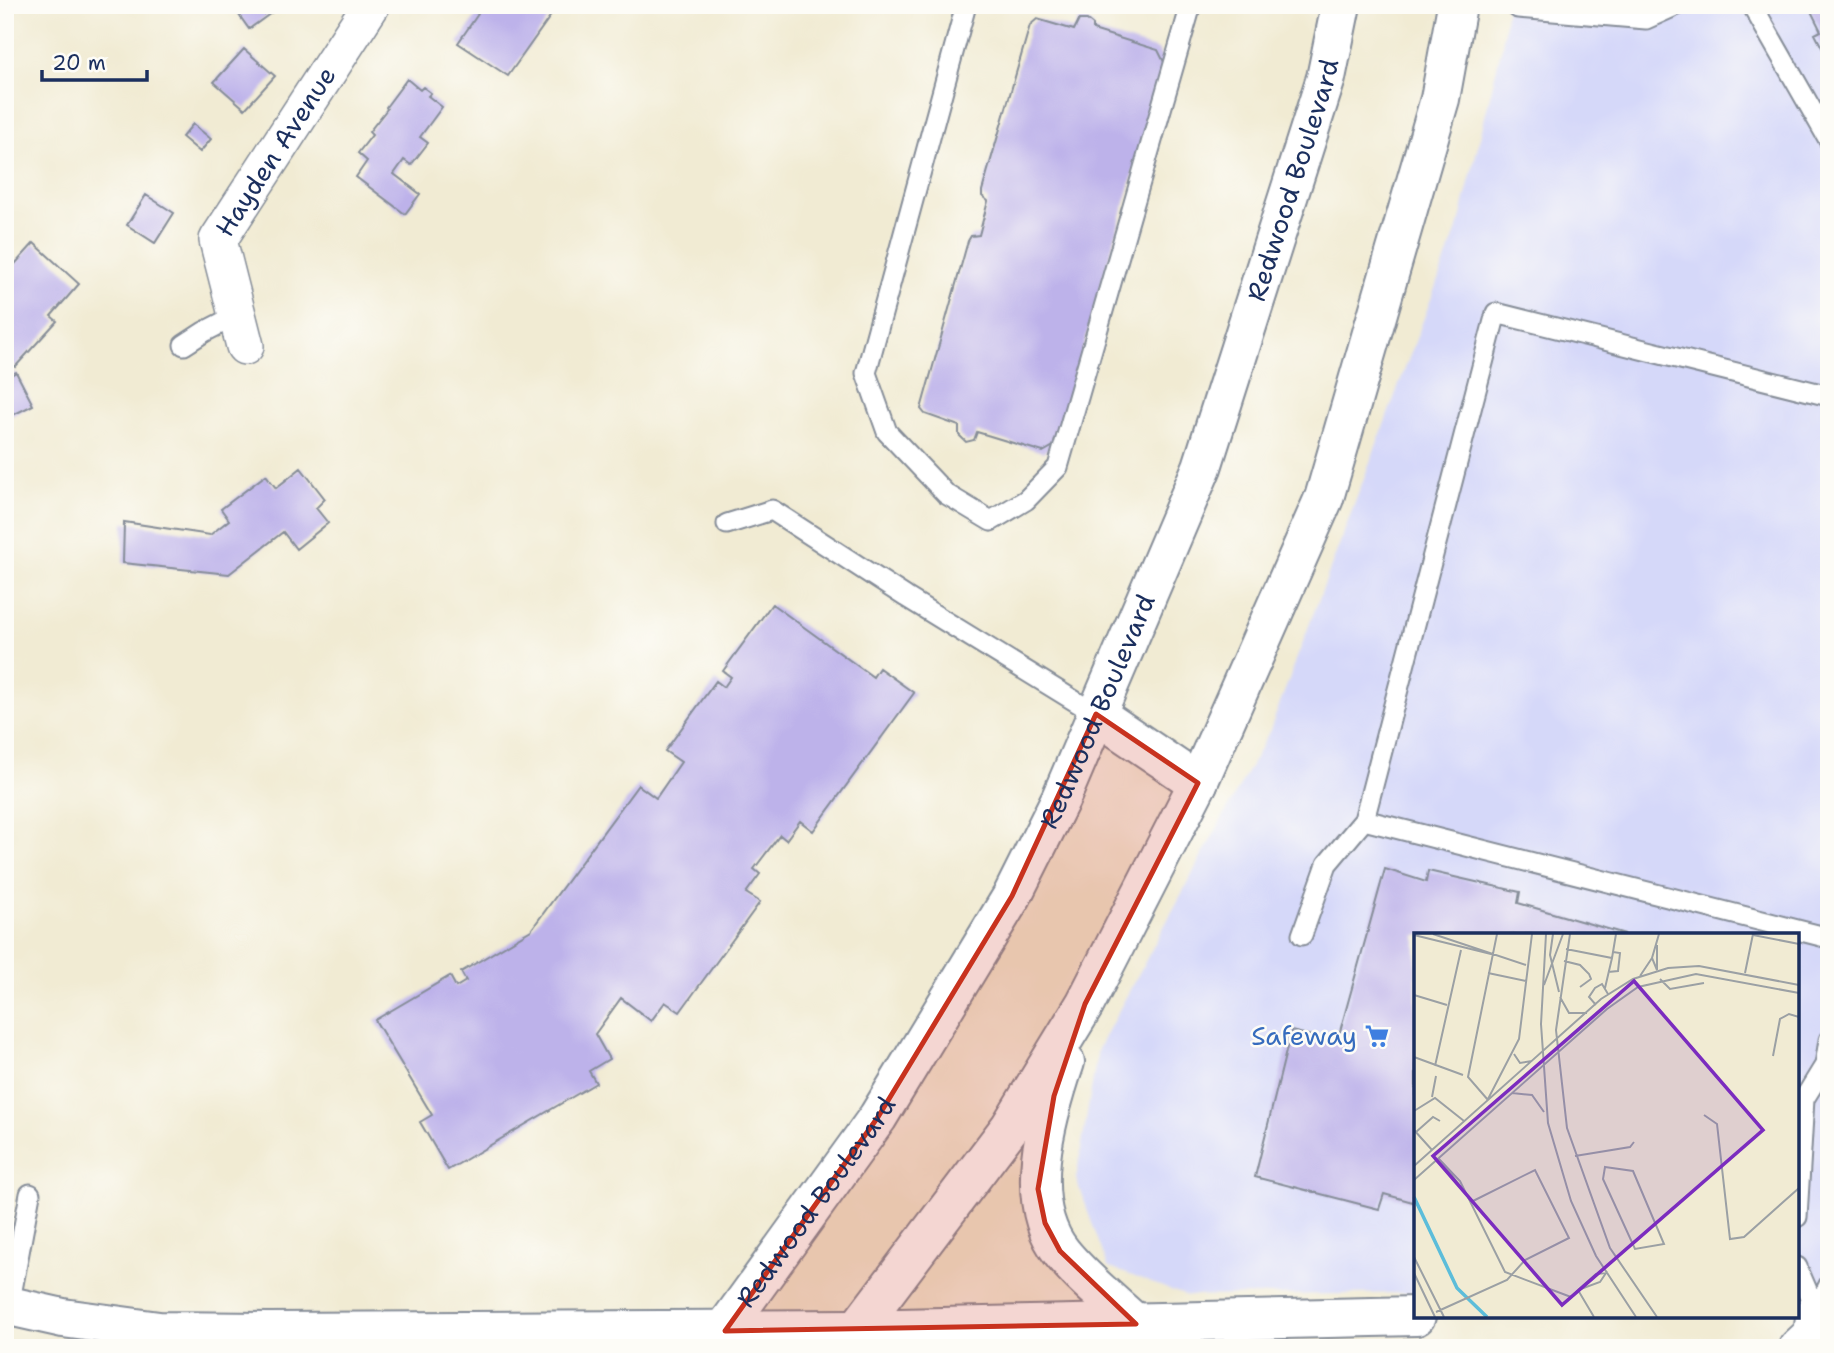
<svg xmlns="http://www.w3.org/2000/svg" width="1834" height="1353" viewBox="0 0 1834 1353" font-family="'Shantell Sans',sans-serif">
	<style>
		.built { fill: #d5d8f9 }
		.building { fill: #bdb2ea }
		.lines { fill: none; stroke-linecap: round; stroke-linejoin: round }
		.lane-casing { stroke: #868d98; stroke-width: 23 }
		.street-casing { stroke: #868d98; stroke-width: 40 }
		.secondary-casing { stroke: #868d98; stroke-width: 42 }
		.lane { stroke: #fff; stroke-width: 19 }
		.street { stroke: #fff; stroke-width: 37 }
		.secondary { stroke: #fff; stroke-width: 38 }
		.marked { fill: #c8321e; fill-opacity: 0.2; stroke: #c8321e; stroke-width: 5; stroke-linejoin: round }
		.labels { text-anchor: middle; stroke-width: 5; stroke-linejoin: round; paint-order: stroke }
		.street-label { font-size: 26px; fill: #1b2f5e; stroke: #fdfcf7 }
		.shop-label { font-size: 26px; fill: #366cbe; stroke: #fdfcf7; text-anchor: end }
		.inset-river { fill: none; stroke: #5cbdda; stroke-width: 3.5 }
		.inset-road { fill: none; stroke: #9ba0a4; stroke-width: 2 }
		.view { fill: #7b2cbf; fill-opacity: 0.15; stroke: #7b2cbf; stroke-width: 3.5 }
		.inset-edge { fill: none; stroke: #1b2f5e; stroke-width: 3.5 }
	</style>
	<rect width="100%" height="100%" fill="#fdfcf7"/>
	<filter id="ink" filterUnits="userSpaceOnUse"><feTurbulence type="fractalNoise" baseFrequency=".0143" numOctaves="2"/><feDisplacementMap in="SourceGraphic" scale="14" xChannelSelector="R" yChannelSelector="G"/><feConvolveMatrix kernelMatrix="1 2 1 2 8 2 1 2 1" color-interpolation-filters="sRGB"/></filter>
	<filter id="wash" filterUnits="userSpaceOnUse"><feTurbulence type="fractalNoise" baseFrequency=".00686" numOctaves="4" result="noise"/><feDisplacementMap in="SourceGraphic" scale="28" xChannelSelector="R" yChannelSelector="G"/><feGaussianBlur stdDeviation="1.57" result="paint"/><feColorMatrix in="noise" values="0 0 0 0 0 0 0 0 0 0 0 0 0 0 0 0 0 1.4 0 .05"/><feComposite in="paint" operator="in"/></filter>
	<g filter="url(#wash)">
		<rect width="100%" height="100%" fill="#f1ebd3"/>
		<path class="built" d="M1507,5h322v1281l-32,1v-352h-381v358l-229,3 -79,-29 -32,-88 22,-130 172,-319 189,-506 43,-178z"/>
		<g id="blocks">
			<path class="building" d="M232,5h50l-33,24z
				M478,5h75l3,3 -48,68 -50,-33 20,-29 -4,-3z
				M1808,5h21v56l-14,-27 6,-3z
				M1037,19l37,11 5,-10h8l6,5v5l65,20 7,14 -110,381 -12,7 -66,-20 -3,8 -8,2 -7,-7v-9l-34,-12 -4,-5 47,-168 3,-5 8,-1 9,-34 -6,-5v-5l48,-166z
				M244,49l31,27 -30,33 -31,-27z
				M407,79l13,11 3,-3 8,6 -3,3 14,11 -22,30 8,6 -17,22 -7,-5 -10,14 26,20 -15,20 -49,-37 11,-16 -9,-8 14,-18 -3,-3 18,-23 -1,-2z
				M193,124l18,15 -11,13 -18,-15z
				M146,195l28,18 -19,30 -28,-18z
				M34,243l45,41 -28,32 6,5 -42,46 -10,-9v-83z
				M16,372l17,33 -28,14v-41z
				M301,468l24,31 -9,9 12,15 -32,26 -13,-17 -54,42 -106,-11 1,-41 86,13 19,-15 -8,-11 45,-34 10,13z
				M772,604l101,73 6,-9 35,25 -101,138 -13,-10 -14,19 -6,-5 -26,34 6,5 -14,19 14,9 -80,110 -15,-10 -14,19 -30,-23 -26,36 14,25 -20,12 7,12 -148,87 -28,-48 12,-7 -57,-95 75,-44 6,11 10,-6 -5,-9 70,-42 107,-145 18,13 25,-36 -16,-11 51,-70 8,6 7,-10 -8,-6z
				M1385,869l41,13 2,-11 92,21 -2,11 107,31 -209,1v268l-32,-9 -5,15 -124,-32 36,-146 46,11z"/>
		</g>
	</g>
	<g filter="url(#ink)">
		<use href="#blocks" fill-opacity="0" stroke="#868d98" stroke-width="2"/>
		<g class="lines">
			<g class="lane-casing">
				<path id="lane" d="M966,5l-100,368 21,59 59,62 45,27 35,-21 32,-33 133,-462
					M1515,5l3,3 128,11 31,-14
					M1752,5l77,135
					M184,345l20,-13 33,-17
					M1829,396l-333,-83 -132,507 465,118
					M727,524l45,-14 134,87 190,117
					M1302,935l25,-71 37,-44
					M1797,1217l7,-118 21,-34 4,-25
					M1797,1267l19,44
					M9,1306l21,-112
					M1816,1311l13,-26"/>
			</g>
			<g class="street-casing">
				<g id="street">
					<path id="s1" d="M245,346l-27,-106 153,-235"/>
				</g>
			</g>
			<g class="secondary-casing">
				<g id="secondary">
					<path d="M1096,714l102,69"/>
					<path d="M1065,1062c-19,56 -44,140 -3,191 21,26 49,48 74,71"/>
					<path d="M5,1305l58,13 96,13 109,1 589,-3 559,-13"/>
					<path id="s2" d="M711,1348l167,-231 134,-221 49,-98 141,-331 124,-389 15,-73"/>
					<path d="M843,1348l167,-221 75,-123 113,-221 126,-285 116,-399 17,-94"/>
					<path d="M1798,1348l15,-14 3,-23"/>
				</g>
			</g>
			<use href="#lane" class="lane"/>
			<use href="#street" class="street"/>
			<use href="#secondary" class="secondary"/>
		</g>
	</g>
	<path class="marked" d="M1096,714l102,69 -113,221 -31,92 -16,93 7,34 15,28 76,73 -411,7 153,-214 134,-221z"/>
	<defs>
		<g id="supermarket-bare" transform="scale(1.89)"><path d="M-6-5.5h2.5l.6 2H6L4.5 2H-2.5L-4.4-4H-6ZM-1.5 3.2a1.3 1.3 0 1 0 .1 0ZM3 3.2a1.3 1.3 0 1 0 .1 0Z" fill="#3f7fe0" stroke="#fdfcf7" stroke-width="2.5" paint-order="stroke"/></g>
	</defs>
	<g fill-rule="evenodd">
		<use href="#supermarket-bare" x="1377" y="1036"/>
	</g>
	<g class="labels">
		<g class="street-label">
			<text dy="9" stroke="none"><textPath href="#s1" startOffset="215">Hayden Avenue</textPath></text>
			<text dy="9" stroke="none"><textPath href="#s2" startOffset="1314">Redwood Boulevard</textPath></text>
			<text dy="9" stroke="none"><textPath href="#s2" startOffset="747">Redwood Boulevard</textPath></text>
			<text dy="9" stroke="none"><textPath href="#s2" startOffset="180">Redwood Boulevard</textPath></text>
		</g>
		<g class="shop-label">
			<text x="1357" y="1045">Safeway</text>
		</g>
	</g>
	<g transform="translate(1414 933)">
		<rect width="385" height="385" fill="#f1ebd3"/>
		<path class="inset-river" d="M0,264l43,91 30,29"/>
		<path class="inset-road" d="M19,1l93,31M132,1l-5,90 7,99 23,78 25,55 40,61M139,1l-3,21 9,37M156,1l-14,96 11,98 43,120 47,69M0,2l77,19M339,2l46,9M243,12v25M152,16l46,9 4,-24M150,28l16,4 9,9 2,5 -11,8M243,37l-5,-12 7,-24M194,39l10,-1 2,-18 -7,-1M74,40l38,8M331,40l8,-39M226,43l12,-18M246,46l10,10 34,-6M130,52l19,-51M191,55l7,-30M0,62l33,10M146,64l9,16h18M182,72l-7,-8 6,-9 7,-4 6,10M100,121l6,9 12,-2M359,123l7,-37 9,-5 10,3M0,124l49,18M21,133l26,-116M98,160l20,2 12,17M18,164l4,-21M74,166l31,-60 13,-105M74,167l-20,-23 29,-143M0,178l21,-13 29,23M290,182l13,9 13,115 14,-2 55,-49M0,197l18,20M2,199l17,-15 7,4M161,223l55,-9 4,-5M25,226l21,22 45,91 66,25 7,-7 16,27M25,226l22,28M0,233l187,-167 32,-20 35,-11 31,-2 100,19M191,234l28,4 31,73 -29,5 -32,-70zM0,247l193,-171 31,-22 58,-13 103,19M0,324l30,60M0,340l21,44M192,340l-6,9 -22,8 18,-16zM22,379l71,-32 18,-20 44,-22 -34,-68 -64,32"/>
		<path class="view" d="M220,48l129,149 -201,175 -129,-149z"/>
		<rect width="385" height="385" class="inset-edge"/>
	</g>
	<rect width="1834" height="1353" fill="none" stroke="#fdfcf7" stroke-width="28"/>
	<path d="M42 70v10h105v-10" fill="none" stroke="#1b2f5e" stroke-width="3.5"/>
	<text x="52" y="70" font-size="21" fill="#1b2f5e" stroke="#fdfcf7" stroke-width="5" paint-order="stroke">20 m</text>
</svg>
